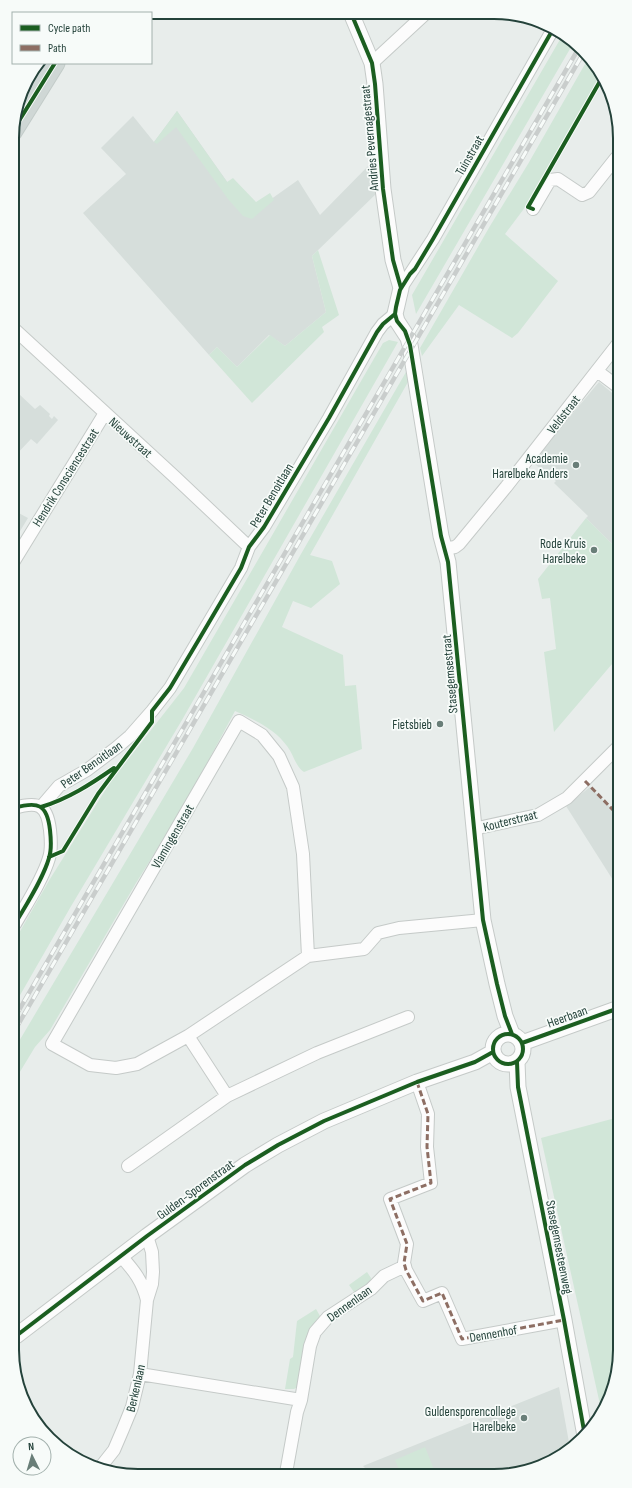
<svg xmlns="http://www.w3.org/2000/svg" width="632" height="1488" viewBox="0 0 632 1488" font-family="'Sofia Sans Condensed',sans-serif">
	<style>
		.built { fill: #d6dedb }
		.green { fill: #d1e6d8 }
		.lines { fill: none; stroke-linecap: round; stroke-linejoin: round }
		.minor-casing { stroke: #c5cac8; stroke-width: 14 }
		.tertiary-casing { stroke: #c5cac8; stroke-width: 17 }
		.primary-casing { stroke: #c3ccc9; stroke-width: 21 }
		.minor { stroke: #fcfcfc; stroke-width: 12 }
		.tertiary { stroke: #fcfcfc; stroke-width: 15 }
		.primary { stroke: #cfd7d5; stroke-width: 19 }
		.rail-casing { stroke: #c9cdcc; stroke-width: 4.5 }
		.rail { stroke: #f7fbf9; stroke-width: 3; stroke-dasharray: 9; stroke-linecap: butt }
		.quiet { stroke: #8d6e63; stroke-width: 3; stroke-dasharray: 6 3; stroke-linecap: butt }
		.cycleway-casing { stroke: #f7fbf9; stroke-width: 6 }
		.cycleway { stroke: #1b5e20; stroke-width: 4 }
		.poi-dot { fill: #697e78; stroke: #f7fbf9; stroke-width: 1.5 }
		.labels { text-anchor: middle; stroke-width: 3.5; stroke-linejoin: round; paint-order: stroke }
		.street-label { font-size: 13px; fill: #24423a; stroke: #f7fbf9 }
		.poi-label { font-size: 13px; fill: #24423a; stroke: #f7fbf9; text-anchor: end }
		.rim { fill: none; stroke: #24423a; stroke-width: 2 }
	</style>
	<rect width="100%" height="100%" fill="#e8edeb"/>
	<path class="built" d="M177,111l73,103 48,-34 22,35 54,-55 4,32 -66,64 14,56 -41,34 -16,-11 -32,32 -20,-20 -8,8 -126,-142 43,-39 -25,-26 32,-32 21,26z
		M599,382l18,15v152l-31,-31 2,-2 -34,-33 2,-2 -24,-19z
		M19,394l16,15 5,-4 10,9 -1,2 3,3 2,-3 4,4 -21,24 -6,-5 -18,19v-58z
		M13,510l15,8 -14,23z
		M590,787l28,28v73l-52,-82z
		M559,1387l11,61 -13,11 -30,13h-158l-6,-6z"/>
	<path class="green" d="M562,36l12,6 -158,272 -4,-19z
		M589,57l13,16 -79,137 -18,24 53,47 -40,52 -6,5 -53,-33 -37,51 -2,-8 70,-122 38,-62z
		M177,111l50,71 6,-4 23,24 14,-9 4,7 -22,19 -9,-3 -15,-17 -52,-72 -19,17 -3,-2z
		M318,250l21,65 -17,12 2,5 -72,71 -43,-48 8,-8 20,20 33,-32 15,11 41,-34 -14,-56z
		M389,340l9,2 -216,378 -112,188 -55,96v-64l35,-61 61,-98 73,-93 199,-345z
		M406,372l2,10 -98,173 22,6 8,23 -29,24 -18,-7 -11,26 61,28 2,31 11,-1 6,64 -58,23c-9,-6 -10,-17 -17,-26 -12,-17 -32,-26 -52,-35l-51,95 -48,77 -86,147 -15,17 -20,33v-32l178,-300 108,-194z
		M586,518l31,31 1,108 -64,75 -10,-80 12,-3 -6,-51 -8,1 -4,-20z
		M619,1117l1,241 -9,40 -7,10 -3,1 -60,-271z
		M367,1272l4,6 -1,5 -14,10 -2,-1 -5,-7z
		M316,1309l4,7 -9,13 -13,58 -4,2h-9l5,-30 3,-2 4,-36z
		M425,1447l10,25h-35l-5,-12z"/>
	<g class="lines">
		<g class="minor-casing">
			<path id="minor" d="M372,63l53,-49
				M533,209l17,-29 8,-1 24,16 7,-3 27,-34
				M401,288l32,-49 119,-208
				M13,328l163,150 73,69
				M597,371l20,15
				M444,549l11,-2 4,-3 47,-57 111,-142
				M14,561l91,-148
				M41,807l18,-21 28,-16 29,-22 14,-12 22,-25 18,-23 71,-120 8,-21 15,-20 65,-109 48,-86 6,-8 12,-10
				M14,808c24,-7 33,-4 36,22 1,9 2,19 -1,28 -6,21 -23,47 -34,66
				M473,829l65,-14 29,-17 51,-51
				M308,956l-120,80 -51,28 -21,4 -26,-3 -38,-21 187,-323 23,14 17,21 14,31 10,67 5,102 56,-7 14,-16 21,-5 84,-8
				M188,1036l39,60
				M417,1082l11,32 -1,33 4,36 -41,16 17,45 -3,19 2,7 17,31 19,-8 20,46 102,-19
				M128,1166l99,-70 90,-43 91,-36
				M121,1256c13,15 21,24 26,44
				M140,1374l161,26
				M99,1469l15,-19 9,-21 9,-22 8,-33 7,-74 5,-16 1,-12 -1,-20 -5,-16
				M286,1473l11,-61 4,-12 9,-54 5,-14 13,-15 43,-28 13,-13 21,-10"/>
		</g>
		<g class="tertiary-casing">
			<path id="tertiary" d="M351,13l21,50 3,21 8,105 10,71 8,28 -6,26 2,7 11,17 2,7 31,191 7,26 35,358 14,64 8,32 7,18
				M493 1049a15 15 0 1 1 30 0a15 15 0 1 1-30 0Z
				M522,1043l97,-35
				M517,1062l1,25 46,233 21,116
				M16,1336l131,-100 98,-71 33,-20 46,-24 93,-39 58,-20 18,-10"/>
		</g>
		<g class="primary-casing">
			<path id="primary" d="M12,132l43,-69"/>
		</g>
		<use href="#minor" class="minor"/>
		<use href="#tertiary" class="tertiary"/>
		<use href="#primary" class="primary"/>
		<g class="rail-casing">
			<path id="rail" d="M15,1017l565,-971
				M15,1030l569,-978"/>
		</g>
		<use href="#rail" class="rail"/>
		<path class="quiet" d="M585,781l33,34
			M417,1082l11,32 -1,33 4,36 -41,16 17,45 -3,19 2,7 17,31 19,-8 20,46 102,-19"/>
		<g class="cycleway-casing">
			<path id="cycleway" d="M351,13l21,50 3,21 8,105 10,71 8,28
				M12,132l43,-69
				M533,209l-5,-2 75,-131
				M41,807c27,-8 50,-23 73,-39
				M14,808c24,-7 33,-4 36,22 1,9 2,19 -1,28 -6,21 -23,47 -34,66
				M49,857l14,-6 35,-57 54,-72v-11l18,-23 28,-47 43,-73 8,-21 15,-20 65,-109 48,-86 6,-8 12,-10
				M493 1049a15 15 0 1 1 30 0a15 15 0 1 1-30 0Z
				M512,1034l-7,-18 -8,-32 -14,-64 -35,-358 -7,-26 -31,-191 -5,-14 -8,-10 -2,-7 1,-7 4,-17 10,-16 5,-5 18,-30 119,-208
				M522,1043l97,-35
				M517,1062l1,25 46,233 21,116
				M16,1336l131,-100 98,-71 33,-20 46,-24 93,-39 58,-20 18,-10"/>
		</g>
		<use href="#cycleway" class="cycleway"/>
	</g>
	<g class="poi-dot">
		<circle cx="576" cy="465" r="4"/>
		<circle cx="594" cy="550" r="4"/>
		<circle cx="440" cy="724" r="4"/>
		<circle cx="524" cy="1418" r="4"/>
	</g>
	<g class="labels">
		<g class="street-label">
			<text transform="translate(369 138) rotate(-95)" y="5">Andries Pevernagestraat</text>
			<text transform="translate(469 155) rotate(-60)" y="5">Tuinstraat</text>
			<text transform="translate(563 414) rotate(-52)" y="5">Veldstraat</text>
			<text transform="translate(131 437) rotate(42)" y="5">Nieuwstraat</text>
			<text transform="translate(65 477) rotate(-58)" y="5">Hendrik Consciencestraat</text>
			<text transform="translate(271 495) rotate(-59)" y="5">Peter Benoitlaan</text>
			<text transform="translate(449 674) rotate(-95)" y="5">Stasegemsestraat</text>
			<text transform="translate(91 764) rotate(-35)" y="5">Peter Benoitlaan</text>
			<text transform="translate(510 820) rotate(-14)" y="5">Kouterstraat</text>
			<text transform="translate(172 836) rotate(-60)" y="5">Vlamingenstraat</text>
			<text transform="translate(567 1016) rotate(-20)" y="5">Heerbaan</text>
			<text transform="translate(195 1189) rotate(-36)" y="5">Gulden-Sporenstraat</text>
			<text transform="translate(560 1247) rotate(79)" y="5">Stasegemsesteenweg</text>
			<text transform="translate(349 1303) rotate(-36)" y="5">Dennenlaan</text>
			<text transform="translate(493 1333) rotate(-10)" y="5">Dennenhof</text>
			<text transform="translate(135 1388) rotate(-77)" y="5">Berkenlaan</text>
		</g>
		<g class="poi-label">
			<text x="568" y="463">Academie<tspan x="568" dy="15">Harelbeke Anders</tspan></text>
			<text x="586" y="548">Rode Kruis<tspan x="586" dy="15">Harelbeke</tspan></text>
			<text x="432" y="729">Fietsbieb</text>
			<text x="516" y="1416">Guldensporencollege<tspan x="516" dy="15">Harelbeke</tspan></text>
		</g>
	</g>
	<path d="M0 0H632V1488H0ZM138 19H494A119 119 0 0 1 613 138V1350A119 119 0 0 1 494 1469H138A119 119 0 0 1 19 1350V138A119 119 0 0 1 138 19Z" fill="#f7fbf9" fill-rule="evenodd"/>
	<path class="rim" d="M138 19H494A119 119 0 0 1 613 138V1350A119 119 0 0 1 494 1469H138A119 119 0 0 1 19 1350V138A119 119 0 0 1 138 19Z"/>
	<rect x="12" y="12" width="140" height="52" fill="#f7fbf9" stroke="#a3b1ad"/>
	<rect x="20" y="25" width="20" height="6" fill="#1b5e20" stroke="#a3b1ad"/>
	<text x="48" y="32" font-size="12" fill="#24423a">Cycle path</text>
	<rect x="20" y="45" width="20" height="6" fill="#8d6e63" stroke="#a3b1ad"/>
	<text x="48" y="52" font-size="12" fill="#24423a">Path</text>
	<g transform="translate(32 1456) rotate(355)"><circle r="19" fill="#f7fbf9" stroke="#a3b1ad"/>
	<path d="M0-3L7 15L0 10L-7 15Z" fill="#697e78"/>
	<text y="-6" font-size="11" font-weight="bold" text-anchor="middle" fill="#24423a">N</text>
	</g>
</svg>
